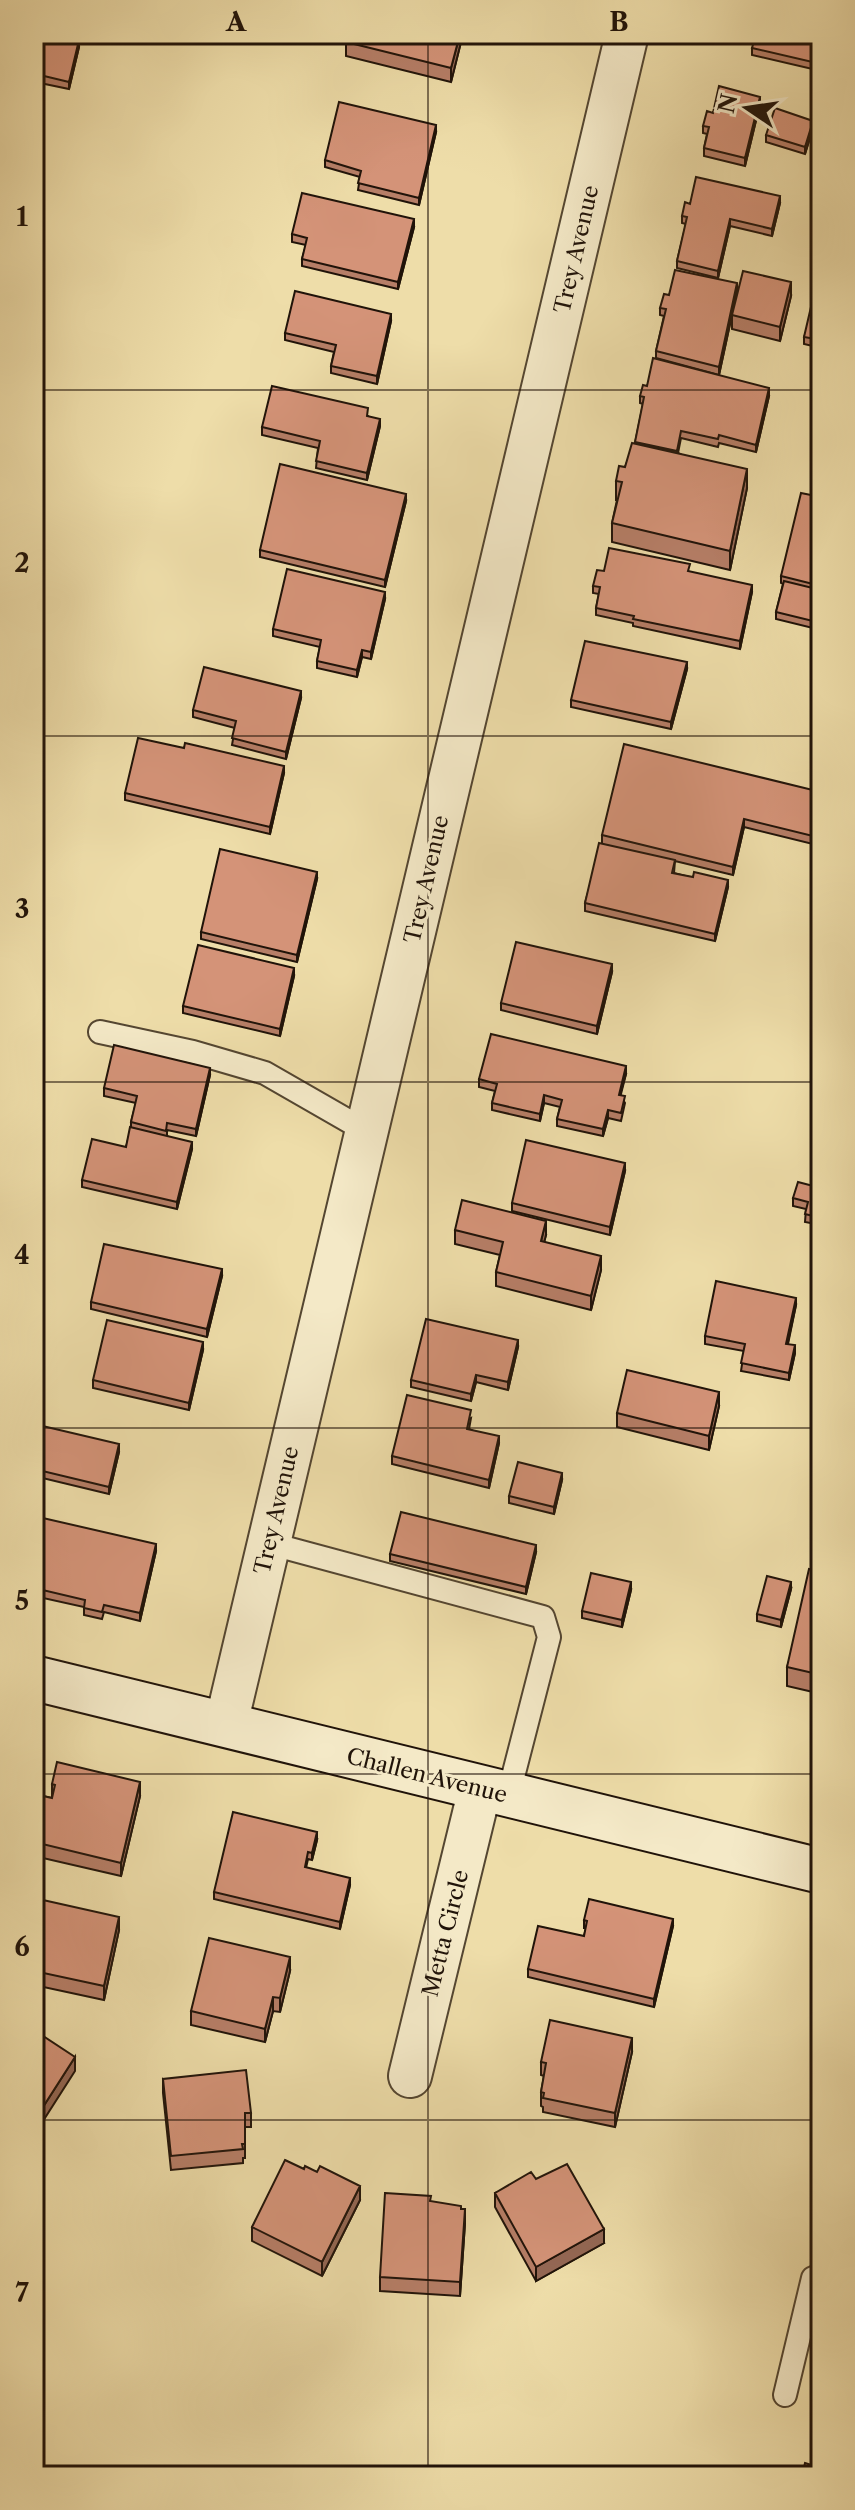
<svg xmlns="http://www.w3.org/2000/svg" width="855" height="2510" viewBox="0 0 855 2510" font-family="'Libre Caslon Text',serif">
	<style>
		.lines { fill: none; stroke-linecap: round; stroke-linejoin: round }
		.lane-casing { stroke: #544631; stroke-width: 26 }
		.street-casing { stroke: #544631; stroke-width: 46 }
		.secondary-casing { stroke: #201309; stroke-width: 48 }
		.lane { stroke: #f4e9c7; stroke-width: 22 }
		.street { stroke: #f4e9c7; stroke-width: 42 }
		.secondary { stroke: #f4e9c7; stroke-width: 44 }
		.wall { fill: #b67e67; stroke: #201309; stroke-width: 2 }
		.shaded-wall { fill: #946754; stroke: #201309; stroke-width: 2 }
		.building { fill: #d49378; stroke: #201309; stroke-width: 2 }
		.grid { fill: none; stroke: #201309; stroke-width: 2; stroke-opacity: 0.55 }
		.labels { text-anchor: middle; stroke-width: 6; stroke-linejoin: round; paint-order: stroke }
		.street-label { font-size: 22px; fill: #201309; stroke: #f4e9c7 }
		.neatline { fill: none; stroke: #201309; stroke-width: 3 }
		.grid-label { font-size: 26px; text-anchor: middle; font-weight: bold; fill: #201309 }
	</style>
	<rect width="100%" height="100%" fill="#eedda9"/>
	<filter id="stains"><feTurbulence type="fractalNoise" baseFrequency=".0025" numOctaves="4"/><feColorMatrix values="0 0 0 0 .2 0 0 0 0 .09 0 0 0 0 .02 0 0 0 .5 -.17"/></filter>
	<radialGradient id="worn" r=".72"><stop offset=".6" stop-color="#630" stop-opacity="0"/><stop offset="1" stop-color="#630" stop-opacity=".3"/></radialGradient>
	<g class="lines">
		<g class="lane-casing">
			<path id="lane" d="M100,1032l93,20 72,21 101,58
				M268,1543l275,74 6,20 -41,159
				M785,2395l28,-117 8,2"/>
		</g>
		<g class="street-casing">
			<path id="street" d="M226,1724l401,-1690
				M410,2076l70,-287"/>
		</g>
		<g class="secondary-casing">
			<path id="secondary" d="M34,1678l787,193"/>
		</g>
		<use href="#lane" class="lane"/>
		<use href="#street" class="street"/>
		<use href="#secondary" class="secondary"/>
	</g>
	<path class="wall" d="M34,34l45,13 -10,42 -29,-6v3l-6,-2z
		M463,34l-12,48 -105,-26v-14z
		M821,34v37l-69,-16v-7z
		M760,104l-15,62 -41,-10v-8l3,-14 -4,-1v-7l10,-13z
		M813,128l-8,26 -39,-12v-7z
		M436,132l-17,73 -61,-15 2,-13 -35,-10v-7z
		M821,161v32l-5,-1v-7z
		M780,203l-8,33 -42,-10 -12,52 -41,-10v-7l9,-37 -4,-1v-7l8,-12z
		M414,227l-16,62 -96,-23v-7l4,-14 -14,-3v-8z
		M737,291l-5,23 59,-18 -11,45 -48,-12v-14l-13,60 -63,-17v-7l8,-35 -4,-1v-7l9,-13z
		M821,296v52l-17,-4v-7z
		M391,321l-14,63 -46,-11v-7l3,-14 -49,-12v-7z
		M640,396h129l-13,56 -37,-9 -1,4 -37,-9 -3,15 69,35 -17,82 -118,-28v-19l5,-23h-1v-19l9,-14 10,-24 8,-39 -3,-1z
		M368,416l12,10 -13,54 -51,-12 2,-20 -56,-13v-8z
		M821,497v133l-45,-11v-7l7,-28 -2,-1v-7z
		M406,501l-21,86 -125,-30v-7z
		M604,571l86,1 62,20 -12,57 -107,-23v-3l-37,-8v-7l3,-14 -6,-1v-7z
		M385,599l-14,60 -9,-2 -5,20 -40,-9v-7l3,-14 -47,-11v-7z
		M687,669l-16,60 -100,-22v-7z
		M301,698l-15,61 -54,-14 3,-17 -42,-11v-7z
		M184,748l100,25 -14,61 -145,-34v-7z
		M821,792v54l-77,-19 -11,48 -58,-14 -1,12 54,14 -13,54 -130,-30v-8l17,-60v-8z
		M317,879l-20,83 -96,-23v-7z
		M612,972l-15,62 -96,-24v-7z
		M294,976l-14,60 -97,-23v-7z
		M626,1074l-6,21 5,8 -4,18 -13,-3 -5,18 -46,-10v-7l3,-12 -16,-4 -4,18 -48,-11v-7l3,-12 -16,-4v-8z
		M210,1075l-14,61 -29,-6v6l25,13 -15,60 -95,-22v-7l44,-33 5,-19v-6l5,-19 -32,-7v-8z
		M625,1171l-15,64 -98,-24v-8z
		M821,1188v37l-16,-3 1,-13 -13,-3v-8z
		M455,1230l91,5 -2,7 57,28 -10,40 -95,-24v-14l4,-17 -45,-11z
		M222,1276l-15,61 -116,-28v-7z
		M796,1305l-8,39 7,9 -6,27 -48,-9 3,-20 -39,-7v-8z
		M518,1347l-10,43 -32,-8 -5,19 -60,-14v-7z
		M203,1350l-14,60 -96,-22v-8z
		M719,1406l-10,44 -92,-23v-14z
		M471,1418l-2,11 30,14 -10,45 -97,-24v-8z
		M34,1424l85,28 -10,42 -75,-18z
		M562,1480l-8,34 -45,-11v-7z
		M34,1516l122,35 -16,70 -36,-9 -2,7 -18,-4v-8l-50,-11z
		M536,1552l-10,42 -136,-33v-7z
		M821,1571v111l-6,-1 -2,11 -26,-6v-19z
		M791,1589l-10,38 -24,-6v-7z
		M631,1590l-9,37 -40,-9v-7z
		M52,1784l88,12 -19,80 -87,-20v-62l18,4z
		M317,1840l-5,20 -4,-1 -2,9 44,17 -10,44 -126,-30v-7z
		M34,1898l85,32 -15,70 -70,-15z
		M584,1920l89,6 -19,81 -126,-30v-8l56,-33 2,-8h-2z
		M290,1971l-10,41 -7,-1 -8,31 -74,-17v-14z
		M632,2052l-17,75 -72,-15v-5l-2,-1v-14l3,-16 -3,-1v-13z
		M163,2079l88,34v14h-6v31h-2v5l-72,7 -8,-77z
		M304,2169l13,3 43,28 -38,76 -70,-35v-14z
		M536,2179l68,64 -68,38 -41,-74v-14z
		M431,2202l30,7 4,14 -5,73 -80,-5v-14z"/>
	<path class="shaded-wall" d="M460,34h3l-12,48v-14z
		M79,40v7l-10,42v-7z
		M760,97v7l-15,62v-8z
		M813,121v7l-8,26v-7z
		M436,125v7l-17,73v-7z
		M780,196v7l-8,33v-7z
		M414,219v8l-16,62v-7z
		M730,219v7l-12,52v-7z
		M791,282v14l-11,45v-14z
		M737,283v8l-18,84v-8z
		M391,314v7l-14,63v-8z
		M769,388v8l-13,56v-7z
		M380,419v7l-13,54v-7z
		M747,469v19l-17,82v-19z
		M406,494v7l-21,86v-7z
		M752,585v7l-12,57v-8z
		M385,592v7l-14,60v-7z
		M362,650v7l-5,20v-7z
		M687,662v7l-16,60v-7z
		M301,691v7l-15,61v-7z
		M284,766v7l-14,61v-7z
		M744,819v8l-11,48v-8z
		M317,872v7l-20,83v-7z
		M728,880v7l-13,54v-7z
		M612,964v8l-15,62v-8z
		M294,968v8l-14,60v-7z
		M626,1066v8l-7,28v-7z
		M210,1068v7l-14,61v-7z
		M544,1095v8l-4,18v-7z
		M608,1110v8l-5,18v-7z
		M192,1142v7l-15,60v-7z
		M625,1163v8l-15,64v-8z
		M546,1221v14l-5,20v-14z
		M601,1256v14l-10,40v-14z
		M222,1269v7l-15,61v-8z
		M796,1298v7l-10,46v-7z
		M518,1340v7l-10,43v-8z
		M203,1342v8l-14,60v-7z
		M795,1345v8l-6,27v-7z
		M476,1375v7l-5,19v-7z
		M719,1392v14l-10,44v-14z
		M499,1436v7l-10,45v-8z
		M119,1444v8l-10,42v-7z
		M562,1473v7l-8,34v-7z
		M156,1544v7l-16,70v-8z
		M536,1545v7l-10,42v-7z
		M631,1582v8l-9,37v-7z
		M791,1582v7l-10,38v-7z
		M815,1661v20l-2,11v-19z
		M140,1782v14l-19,80v-13z
		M317,1832v8l-5,20v-7z
		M350,1878v7l-10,44v-7z
		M119,1917v13l-15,70v-14z
		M673,1919v7l-19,81v-8z
		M290,1957v14l-10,41v-14z
		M273,1997v14l-8,31v-13z
		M632,2038v14l-17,75v-14z
		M75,2057v14l-41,64v-14z
		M360,2186v14l-38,76v-14z
		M465,2209v14l-5,73v-14z
		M604,2229v14l-68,38v-14z"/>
	<path class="building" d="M34,34h21l24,6 -10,42 -29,-7v3l-6,-1z
		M348,34h112l-9,34 -105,-26z
		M756,34h65v30l-69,-16z
		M719,86l41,11 -15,61 -41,-10 5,-21 -6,-1 4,-15 6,2z
		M339,102l97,23 -17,73 -61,-15 3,-12 -36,-11z
		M775,108l38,13 -8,26 -39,-12z
		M820,161h1v24h-5z
		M696,177l84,19 -8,33 -42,-10 -12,52 -41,-10 10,-44 -5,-1 3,-14 5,2z
		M302,193l112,26 -16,63 -96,-23 5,-21 -15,-4z
		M675,270l62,13 -18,84 -63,-16 10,-42 -6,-1 4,-14 5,1z
		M743,271l48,11 -11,45 -48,-12z
		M295,291l96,23 -14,62 -46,-10 5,-21 -51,-12z
		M814,294l7,2v44l-17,-3z
		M653,358l116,30 -13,57 -37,-10 -1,4 -37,-8 -4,20 -42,-9 9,-45 -4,-1 3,-11 4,1z
		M272,386l96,22 -1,8 13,3 -13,54 -51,-12 4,-20 -58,-14z
		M632,443l115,26 -17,82 -118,-28 10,-41 -6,-1 3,-15 6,1z
		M280,464l126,30 -21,86 -125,-30z
		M801,493l20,4v89l-40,-10z
		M609,548l81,16 -2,7 64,14 -12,56 -107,-22 1,-3 -38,-8 4,-21 -7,-1 4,-16 7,1z
		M287,569l98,23 -14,60 -9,-2 -5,20 -40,-9 4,-21 -48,-11z
		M784,581l37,9v33l-45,-11z
		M585,641l102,21 -16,60 -100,-22z
		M204,667l97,24 -15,61 -54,-14 4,-17 -43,-11z
		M138,738l46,10 1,-5 99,23 -14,61 -145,-34z
		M624,744l197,48v46l-77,-19 -11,48 -131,-32z
		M599,843l76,17 -3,13 21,4 1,-5 34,8 -13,54 -130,-31z
		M220,849l97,23 -20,83 -96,-23z
		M516,942l96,22 -15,62 -96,-23z
		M198,945l96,23 -14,61 -97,-23z
		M491,1034l135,32 -7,29 6,1 -4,17 -13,-3 -5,19 -46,-10 5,-19 -18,-5 -4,19 -48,-11 5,-19 -18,-5z
		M114,1045l96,23 -14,61 -29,-6 -1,8 -35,-9 6,-26 -33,-8z
		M130,1127l62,15 -15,60 -95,-22 10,-41 34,8z
		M526,1140l99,23 -15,64 -98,-24z
		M798,1182l23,6v30l-16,-4 3,-12 -15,-4z
		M462,1200l84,21 -5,20 60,15 -10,40 -95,-24 7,-30 -48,-12z
		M104,1244l118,25 -15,60 -116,-27z
		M716,1281l80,17 -10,46 9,1 -6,28 -48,-10 4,-19 -40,-8z
		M426,1319l92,21 -10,42 -32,-7 -5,19 -60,-14z
		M107,1320l96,22 -14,61 -96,-23z
		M627,1370l92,22 -10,44 -92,-23z
		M407,1395l64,15 -4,19 32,7 -10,44 -97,-24z
		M34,1424l85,20 -10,43 -75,-18z
		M518,1462l44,11 -8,34 -45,-11z
		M401,1512l135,33 -10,42 -136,-33z
		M34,1516l122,28 -16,69 -36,-8 -2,7 -18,-4 1,-8 -51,-12z
		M809,1569l12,2v92l-6,-2 -2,12 -26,-6z
		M591,1573l40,9 -9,38 -40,-9z
		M767,1576l24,6 -10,38 -24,-6z
		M57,1762l83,20 -19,81 -87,-21v-48l18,4 3,-13 -3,-1z
		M233,1812l84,20 -5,21 -4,-1 -3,15 45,11 -10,44 -126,-30z
		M34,1898l85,19 -15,69 -70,-15z
		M589,1899l84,20 -19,80 -126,-30 10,-43 46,10 3,-15 -3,-1z
		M209,1938l81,19 -10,41 -7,-1 -8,32 -74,-18z
		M550,2020l82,18 -17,75 -72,-15 1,-5 -3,-1 5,-29 -5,-1z
		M34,2030l41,27 -41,64z
		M246,2070l5,43h-6v31h-3l1,5 -72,7 -8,-77z
		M285,2160l19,9 1,-3 12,6 3,-6 40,20 -38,76 -70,-35z
		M567,2164l37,65 -68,38 -41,-74 36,-21 5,7z
		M385,2193l46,3 -1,5 31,5v3h4l-5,73 -80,-5z
		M805,2463l16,5v8h-19z"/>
	<path class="grid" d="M428,34v2442M34,390h787M34,736h787M34,1082h787M34,1428h787M34,1774h787M34,2120h787"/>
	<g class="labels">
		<g class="street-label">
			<text transform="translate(576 249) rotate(-77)" y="8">Trey Avenue</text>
			<text transform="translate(426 879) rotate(-77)" y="8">Trey Avenue</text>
			<text transform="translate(276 1510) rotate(-77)" y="8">Trey Avenue</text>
			<text transform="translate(427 1775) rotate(14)" y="8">Challen Avenue</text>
			<text transform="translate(445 1933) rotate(-76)" y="8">Metta Circle</text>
		</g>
	</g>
	<rect width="855" height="2510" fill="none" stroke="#eedda9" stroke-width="88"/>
	<g transform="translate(747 108) rotate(283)" stroke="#f4e9c7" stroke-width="6" paint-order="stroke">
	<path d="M0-6L14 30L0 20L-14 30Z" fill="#201309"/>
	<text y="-12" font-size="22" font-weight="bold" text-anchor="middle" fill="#201309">N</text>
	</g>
	<rect x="44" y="44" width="767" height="2422" class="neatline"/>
	<g class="grid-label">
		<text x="236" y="31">A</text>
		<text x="619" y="31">B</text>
		<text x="22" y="226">1</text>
		<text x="22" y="572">2</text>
		<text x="22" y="918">3</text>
		<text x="22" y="1264">4</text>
		<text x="22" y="1610">5</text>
		<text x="22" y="1956">6</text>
		<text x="22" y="2302">7</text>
	</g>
	<rect width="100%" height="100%" filter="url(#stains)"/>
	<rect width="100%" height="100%" fill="url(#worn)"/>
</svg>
